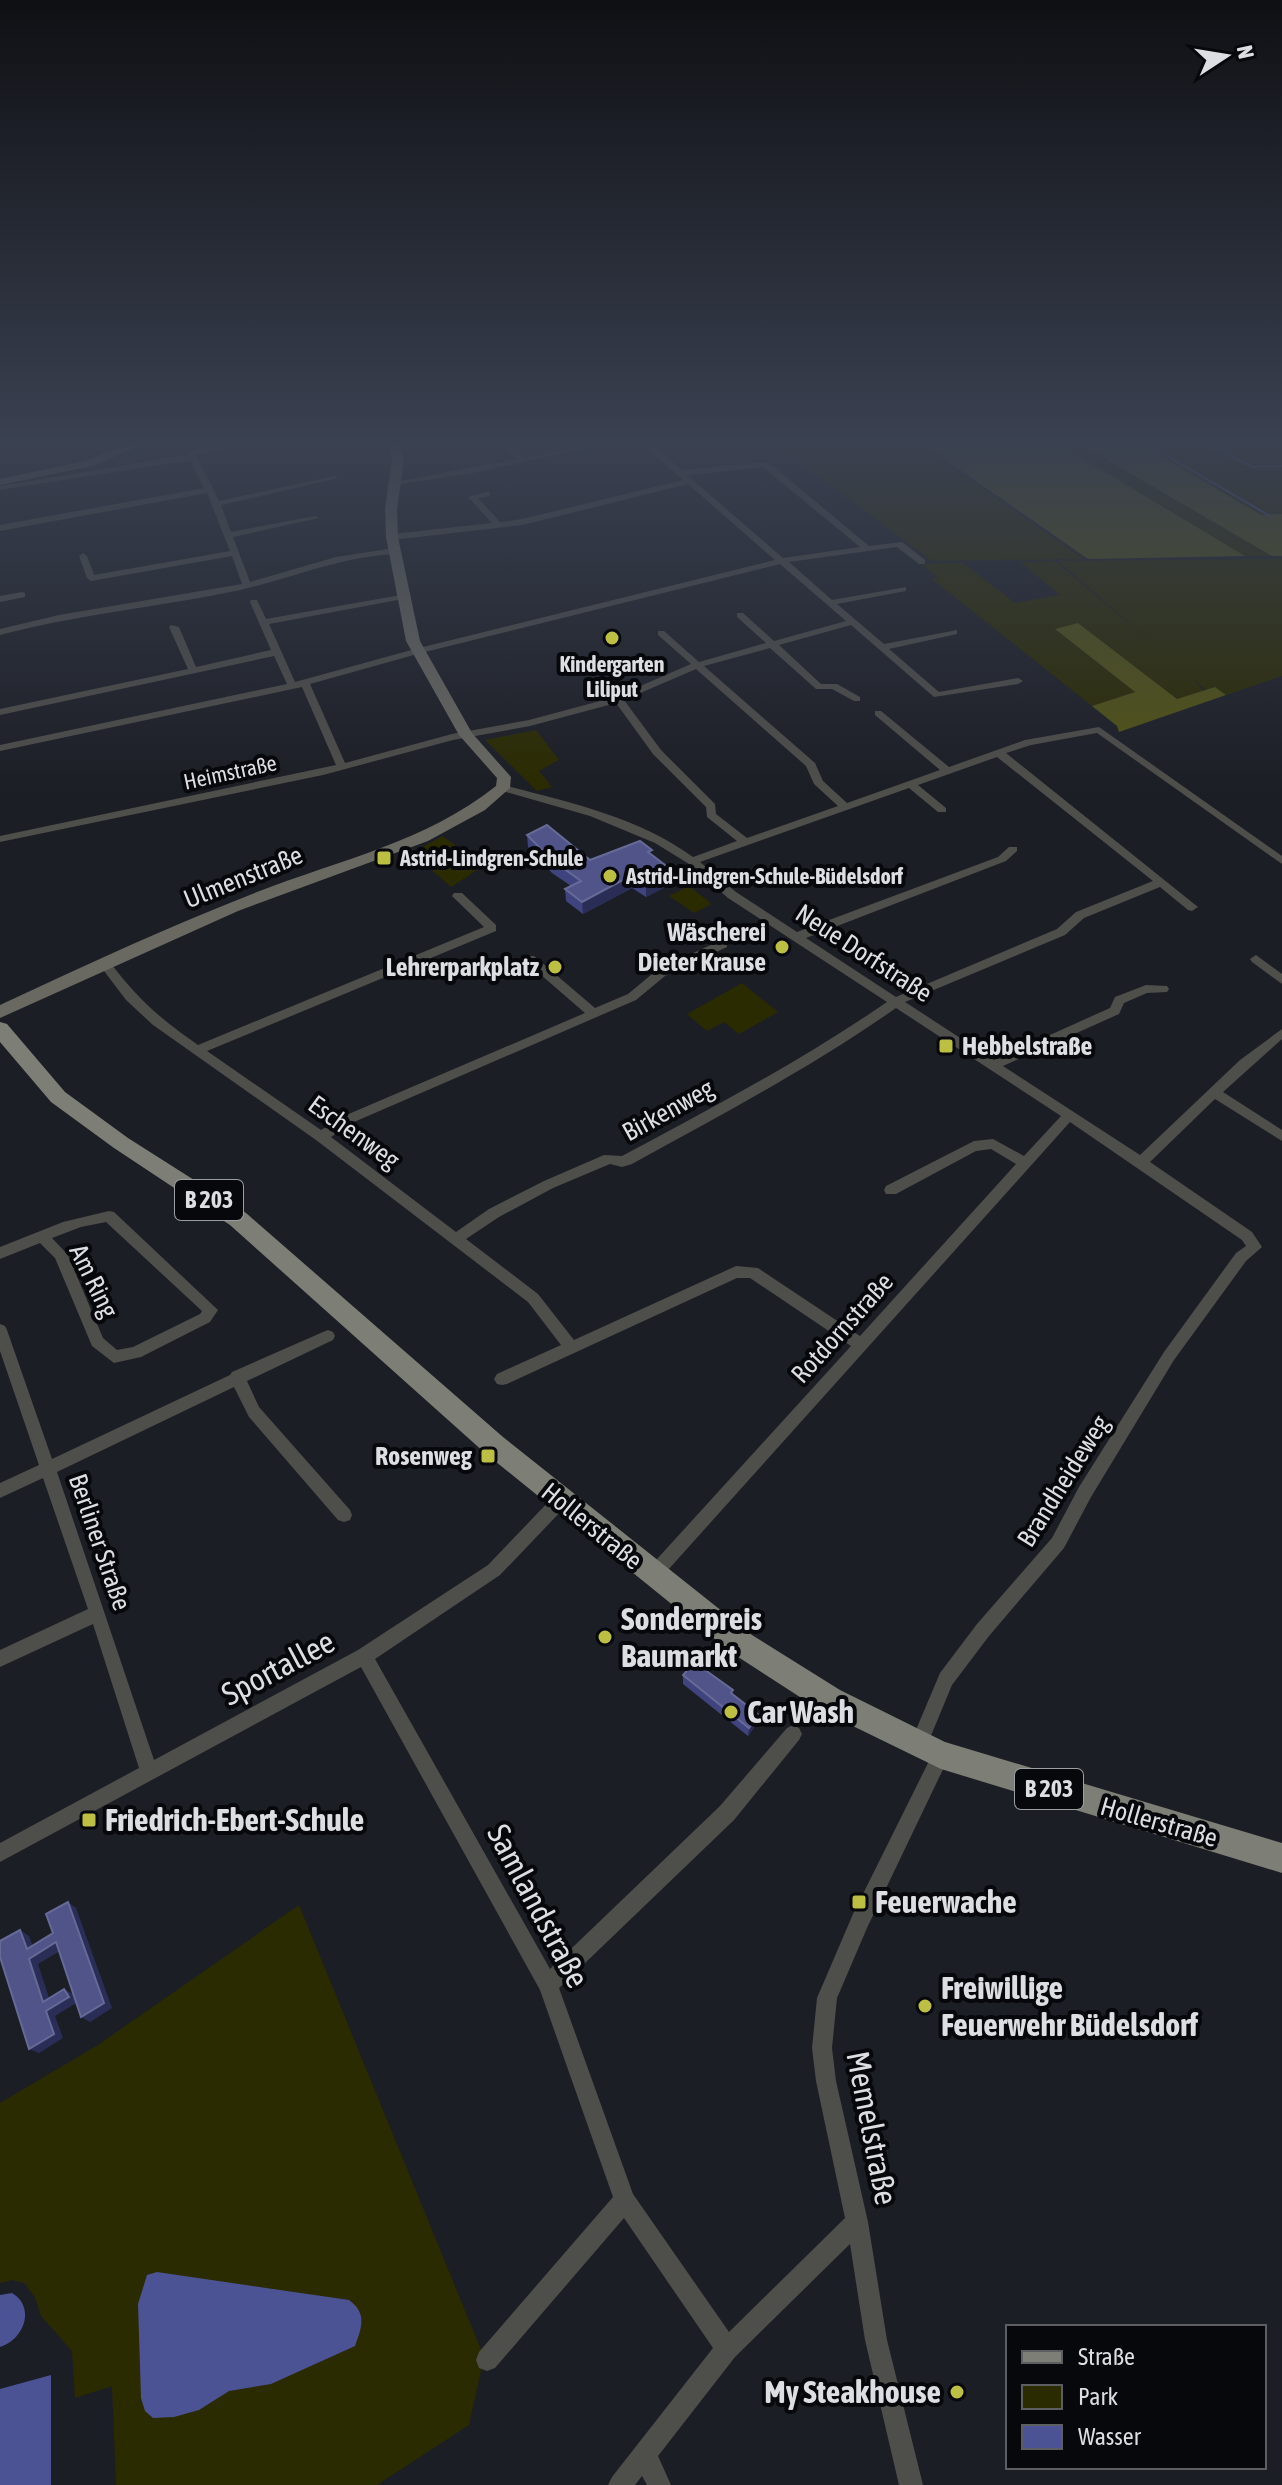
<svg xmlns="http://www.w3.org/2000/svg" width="1282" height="2485" viewBox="0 0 1282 2485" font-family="'Asap Condensed',sans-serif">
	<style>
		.green { fill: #2b2b00 }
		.forest { fill: #535413 }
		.water { fill: #4c5394 }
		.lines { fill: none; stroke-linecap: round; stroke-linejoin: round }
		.stream { stroke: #4c5394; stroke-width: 2 }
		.street { fill: #4e4e4a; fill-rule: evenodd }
		.secondary { fill: #696962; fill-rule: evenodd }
		.primary { fill: #7d7e75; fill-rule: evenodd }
		.wall { fill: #3f447e }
		.shaded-wall { fill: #2a2e56 }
		.building { fill: #505489; stroke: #666a97; stroke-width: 2 }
		.poi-dot { fill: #bdbf43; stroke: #07080b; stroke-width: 3 }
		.labels { text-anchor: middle; stroke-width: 8; stroke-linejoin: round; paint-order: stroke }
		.far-poi-label { font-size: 22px; font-weight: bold; fill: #dddee3; stroke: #07080b; text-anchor: start }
		.far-street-label { font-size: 22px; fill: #dddee3; stroke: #07080b }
		.shield { fill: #07080b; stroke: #9d9ea2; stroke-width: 2 }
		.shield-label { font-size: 24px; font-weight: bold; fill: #dddee3 }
		.street-label { font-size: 26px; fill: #dddee3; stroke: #07080b }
		.poi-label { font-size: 26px; font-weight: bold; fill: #dddee3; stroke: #07080b; text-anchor: end }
		.near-poi-label { font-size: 32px; font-weight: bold; fill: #dddee3; stroke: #07080b; text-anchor: start }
		.near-street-label { font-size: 32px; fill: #dddee3; stroke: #07080b }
	</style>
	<rect width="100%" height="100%" fill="#1c1e25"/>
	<path class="green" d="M788,442h128l168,117 -152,2 -155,-115z
		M1055,442h21l196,114h-27z
		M1137,442h145v72l-21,2z
		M1282,559v117l-56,19 -11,-8 -9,3 -148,-129z
		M1055,561l136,115 13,15 -27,8 -99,-76 -22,7 79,62 -43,14 -160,-127 5,-2 -15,-13 41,-1 52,40 45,-8 -40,-33z
		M536,730l23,30 -20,11 13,16 -15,4 -52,-51z
		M442,836l43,29 -34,22 -39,-34z
		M689,886l23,18 -18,9 -25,-17z
		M742,983l36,29 -39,22 -15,-12 -17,9 -20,-17z
		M299,1905l185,452 -15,68 -92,60h-261l-4,-99 -37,12 -3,-47 -31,-35 -6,-19 -11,-14 -11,-3 -13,3v-180l98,-58z"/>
	<path class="forest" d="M920,442h135l190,114 -157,3z
		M1076,442h61l124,73 21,-1v42h-10z
		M1078,623l99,76 38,-12 11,8 -107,37 -2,-6 -25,-20 43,-14 -80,-63z"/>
	<path class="water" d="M157,2272l192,28c18,13 13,27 6,46l-84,38 -42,7 -30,19 -25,7 -21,1 -8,-7 -4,-13 -3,-94 9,-29z
		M12,2293c24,14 12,47 -12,54v-52z
		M51,2375v110h-51v-96z"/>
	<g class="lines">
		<path class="stream" d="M1143,442l127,74
			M1202,442l51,25 29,-1"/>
		<path class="street" d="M239,442h19l-62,13 23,46 115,-25 4,2 -117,27 10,27 84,-16 4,2 -86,19 17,45 86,-25 58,-9 4,3 -4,3c-54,3 -102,24 -154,36 -80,17 -161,24 -240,45v-6l59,-14 183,-31 -10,-28 -141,25 -4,-3 -8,-22 4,-3 4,3 7,19 136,-24 -23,-58 -207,38v-6l204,-37 -14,-28 -190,30v-4l188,-31v-4z
			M501,442h8l15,16 74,-16h17l-147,32 -74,11 -4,-2 126,-24z
			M640,442h9l33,28 86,-8 101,84 33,-4 23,18v4h-6l-22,-17 -108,15 43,38 74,-13v4l-69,13 47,40 73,-14v4l-68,15 50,43 79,-14 5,3 -5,3 -84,13 -83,-72 -72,20 42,39h16l23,13v4h-6l-22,-12h-16l-46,-41 -66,18 111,97 8,18 24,22 93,-33 -65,-55v-4h6l68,56 76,-27 74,-13 183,129v8l-185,-131 -66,12 -25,8 192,154 -6,4 -4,-1 -28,-23 -76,31 -19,17 -160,67 89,58 116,-52 5,-11 31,-12 21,1 2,3 -2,3 -20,1 -23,10 -5,11 -116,52 137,89 100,-95 42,-31v10l-59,53 59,38v11l-67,-42 -65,63 102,70 10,15 -16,14 -72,99 -83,137 -27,51 -75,88 -37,49 -27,65 -6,3 -6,-3 -3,-6 30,-71 37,-49 75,-86 27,-51 85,-135 72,-99 10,-7 -4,-6 -172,-118 -411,458 -6,3 -6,-3 -2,-5 2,-5 204,-224 -101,-68h-13l-230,106 -5,1 -5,-1 -3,-5 3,-5 64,-29 -33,-43 -212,-162 -163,-115 -27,-25 -28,-37 2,-3h8c30,39 50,57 90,85l286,-118 -32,-31 2,-3h8l34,32v6l-289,120 114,79 23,-14 241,-103 -59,-51v-6h8l61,52 33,-14 29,-24 62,-29h8v6l-62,29 -29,24 -282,122 -23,15 125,95 33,-23 55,-28 60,-26 18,1c90,-48 181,-96 265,-154l-159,-104 -39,-34 -34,-21 -65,-27 -91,-26v-4l4,-1c65,17 135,32 190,72l44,-16 -30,-24 -1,-10 -53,-53 -37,-51 -86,23 -77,14 -130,35 -323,67v-6l336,-71 -34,-78 -302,64v-6l287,-61 -13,-28 -274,59v-6l188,-40 -19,-42 2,-2 8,2 17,40 75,-17 -21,-48 1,-2h6l9,19 140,-25 1,2 -4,3 -134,25 26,58 120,-33 360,-89 -87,-76 -166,41 -130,15 -4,-3 4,-3 100,-11 -24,-26 19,-5h3v4l-12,2 22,24 22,-3 161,-39zM763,467l97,80 -77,11 -96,-83zM780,564l66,57 -72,20 -31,-28h-6v4l29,26 -67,19 -35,-31h-6v4l33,29 -76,33 -86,23 -77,14 -107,29 -35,-79 111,-31zM696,669l110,97 8,18 24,22 -91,32 -31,-24 -1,-10 -54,-54 -37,-50zM997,757l156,124 -77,31 -19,17 -161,68 -90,-59 200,-77 11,-10v-4h-8l-11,10 -201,75 -61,-40 -36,-30 209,-74 29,24h8v-4l-28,-23zM896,1008l165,108 -37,40 -31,-17 -19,2 -88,45 -2,4 2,4h10l80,-43 15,-2 25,15 -156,172 -102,-68 -22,-2 -162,74 -36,-46 -72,-55 33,-22 54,-29 57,-24 12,3 10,-3c89,-49 180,-97 264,-156z
			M22,592l3,1v4l-25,5v-6z
			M1256,955l26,19v10l-30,-22 -2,-3z
			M109,1211l5,1 104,98 -8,12 -69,35 -27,6 -22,-17 -37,-88 -15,-15 -40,16v-12l63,-25zM106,1222l96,89 -2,3 -67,33 -16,3 -14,-12 -35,-83 -16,-17 29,-11z
			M0,1324l5,2 2,4 45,129 178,-84 2,-3 91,-40 5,-2 5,2 2,4 -2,4 -86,41 12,26 91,103 2,5 -2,5 -6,2 -6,-2 -89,-103 -15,-30 -177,85 97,288 204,-110 130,-85 66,-69 6,-2 6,2 2,5 -2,5 -66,69 -125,84 175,310 170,-163 67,-78 6,-3 6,3 3,6 -3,6 -65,80 -175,168 74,206 96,138 116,-114 -29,-137 -4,-33 5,-50 36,-84 82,-165 6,-3 6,3 3,6 -3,6 -80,167 -30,70 -5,50 4,33 32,141 19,118 36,145h-24l-34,-145 -15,-96 -115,113 -77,99 13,29h-24l-5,-9 -7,9h-27l4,-8 101,-129 -89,-130 -129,150 -8,3 -8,-3 -3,-8 3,-8 134,-155 -73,-207 -179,-323 -361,195v-19l139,-75 -46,-144 -93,43v-17l88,-41 -45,-131 -43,20v-15l39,-18 -39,-114z"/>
		<path class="secondary" d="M133,442h16l-57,24 -92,19v-6l85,-18z
			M388,442h11l5,17 -7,50 1,28 22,104 52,92 39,44 -1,11 -25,22 -57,31 -190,70 -238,107v-13c85,-40 170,-79 257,-113 82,-32 169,-50 239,-106l1,-8 -38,-43 -53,-94 -20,-104 -1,-28 7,-50z"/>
		<path class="primary" d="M0,1022l7,2 58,68 63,46 118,75 257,224 249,198 88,55 105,52 337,101v30l-341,-104 -121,-59 -88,-57 -247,-200 -255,-228 -116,-77 -63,-46 -51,-60z"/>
	</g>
	<path class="wall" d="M527,835l63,25 62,-6 21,29 -27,14 -14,-9 -49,26 -17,-13 -1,-12 6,-3 -19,-13 -24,-26z
		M683,1675l50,15 -1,4 27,21 -2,8 -9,13 -65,-52z"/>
	<path class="shaded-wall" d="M673,871v12l-27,14v-13z
		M632,875v13l-49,26 -1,-12z
		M759,1715l-2,8 -9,13 1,-8z
		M68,1902l8,6 36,100 -22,14 -9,-5z
		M20,1930l9,6 7,19 20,-13 9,6 -27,16 14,43 -9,-5z
		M64,1989l9,5 5,8 -23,14 8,22 -24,15 -10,-4 17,-38z"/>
	<path class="building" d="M547,825l43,35 50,-19 12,9 -4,2 25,19 -27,13 -14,-9 -50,27 -17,-13 16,-8 -29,-21 -25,-25z
		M694,1662l39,28 -2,3 28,22 -10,13 -66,-53z
		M68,1902l36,101 -23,14 -25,-75 -27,17 14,43 21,-13 5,8 -23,14 8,23 -25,15 -29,-92v-16l20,-11 7,19 26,-16 -7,-19z"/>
	<linearGradient id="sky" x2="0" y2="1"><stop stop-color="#0f1014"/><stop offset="0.56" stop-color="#3a4151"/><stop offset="1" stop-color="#3a4151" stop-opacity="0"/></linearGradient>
	<rect width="1282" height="790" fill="url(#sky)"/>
	<g class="poi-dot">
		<circle cx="612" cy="638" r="8"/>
		<rect x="376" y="850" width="16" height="16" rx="4"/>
		<circle cx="610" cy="876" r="8"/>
		<circle cx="782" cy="947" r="8"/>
		<circle cx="555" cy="967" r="8"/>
		<rect x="938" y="1038" width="16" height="16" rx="4"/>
		<rect x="480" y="1448" width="16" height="16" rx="4"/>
		<circle cx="605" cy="1637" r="8"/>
		<circle cx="731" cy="1712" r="8"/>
		<rect x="81" y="1812" width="16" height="16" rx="4"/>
		<rect x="851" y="1894" width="16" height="16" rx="4"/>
		<circle cx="925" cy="2006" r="8"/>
		<circle cx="957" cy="2392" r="8"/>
	</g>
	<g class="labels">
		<g class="far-poi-label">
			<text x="612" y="672" text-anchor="middle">Kindergarten<tspan x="612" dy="25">Liliput</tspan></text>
			<text x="400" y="866">Astrid-Lindgren-Schule</text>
			<text x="626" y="884">Astrid-Lindgren-Schule-Büdelsdorf</text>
		</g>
		<g class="far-street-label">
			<text transform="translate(230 772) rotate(-12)" y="8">Heimstraße</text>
		</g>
		<g class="shield">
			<rect x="175" y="1180" width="68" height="40" rx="6"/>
			<rect x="1015" y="1769" width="68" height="40" rx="6"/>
		</g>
		<g class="shield-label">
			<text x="209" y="1208">B 203</text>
			<text x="1049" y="1797">B 203</text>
		</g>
		<g class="street-label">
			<text transform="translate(243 877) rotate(-22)" y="9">Ulmenstraße</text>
			<text transform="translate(864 953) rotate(33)" y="9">Neue Dorfstraße</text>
			<text transform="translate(668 1110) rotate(-29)" y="9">Birkenweg</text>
			<text transform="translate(354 1132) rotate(36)" y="9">Eschenweg</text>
			<text transform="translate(94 1281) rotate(64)" y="9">Am Ring</text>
			<text transform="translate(842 1328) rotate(-48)" y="9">Rotdornstraße</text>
			<text transform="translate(1063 1481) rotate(-58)" y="9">Brandheideweg</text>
			<text transform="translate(592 1526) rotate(39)" y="9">Hollerstraße</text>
			<text transform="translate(100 1542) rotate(71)" y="9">Berliner Straße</text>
			<text transform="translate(1159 1822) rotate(16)" y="9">Hollerstraße</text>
		</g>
		<g class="poi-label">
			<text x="766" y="941">Wäscherei<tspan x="766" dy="30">Dieter Krause</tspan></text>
			<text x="539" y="976">Lehrerparkplatz</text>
			<text x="962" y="1055" text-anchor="start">Hebbelstraße</text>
			<text x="472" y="1465">Rosenweg</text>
		</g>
		<g class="near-poi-label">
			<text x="621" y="1630">Sonderpreis<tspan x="621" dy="37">Baumarkt</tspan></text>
			<text x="747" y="1723">Car Wash</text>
			<text x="105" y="1831">Friedrich-Ebert-Schule</text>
			<text x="875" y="1913">Feuerwache</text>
			<text x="941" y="1999">Freiwillige<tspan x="941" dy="37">Feuerwehr Büdelsdorf</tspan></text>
			<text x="941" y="2403" text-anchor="end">My Steakhouse</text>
		</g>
		<g class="near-street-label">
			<text transform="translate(278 1668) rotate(-28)" y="11">Sportallee</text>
			<text transform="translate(538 1906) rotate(62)" y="11">Samlandstraße</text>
			<text transform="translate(872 2128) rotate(79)" y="11">Memelstraße</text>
		</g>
	</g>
	<rect x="1006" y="2325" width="260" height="144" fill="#07080b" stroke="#5d5e61" stroke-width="2"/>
	<rect x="1022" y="2351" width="40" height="12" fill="#7d7e75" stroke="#5d5e61" stroke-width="2"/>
	<text x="1078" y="2365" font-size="24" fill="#dddee3">Straße</text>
	<rect x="1022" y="2385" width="40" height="24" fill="#2b2b00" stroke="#5d5e61" stroke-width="2"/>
	<text x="1078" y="2405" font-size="24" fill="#dddee3">Park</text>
	<rect x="1022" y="2425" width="40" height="24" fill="#4c5394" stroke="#5d5e61" stroke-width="2"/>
	<text x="1078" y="2445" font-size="24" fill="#dddee3">Wasser</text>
	<g transform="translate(1226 56) rotate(78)" stroke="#07080b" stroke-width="6" paint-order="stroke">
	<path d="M0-6L14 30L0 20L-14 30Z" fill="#dddee3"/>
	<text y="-12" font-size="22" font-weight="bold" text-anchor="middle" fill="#dddee3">N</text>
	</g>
</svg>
